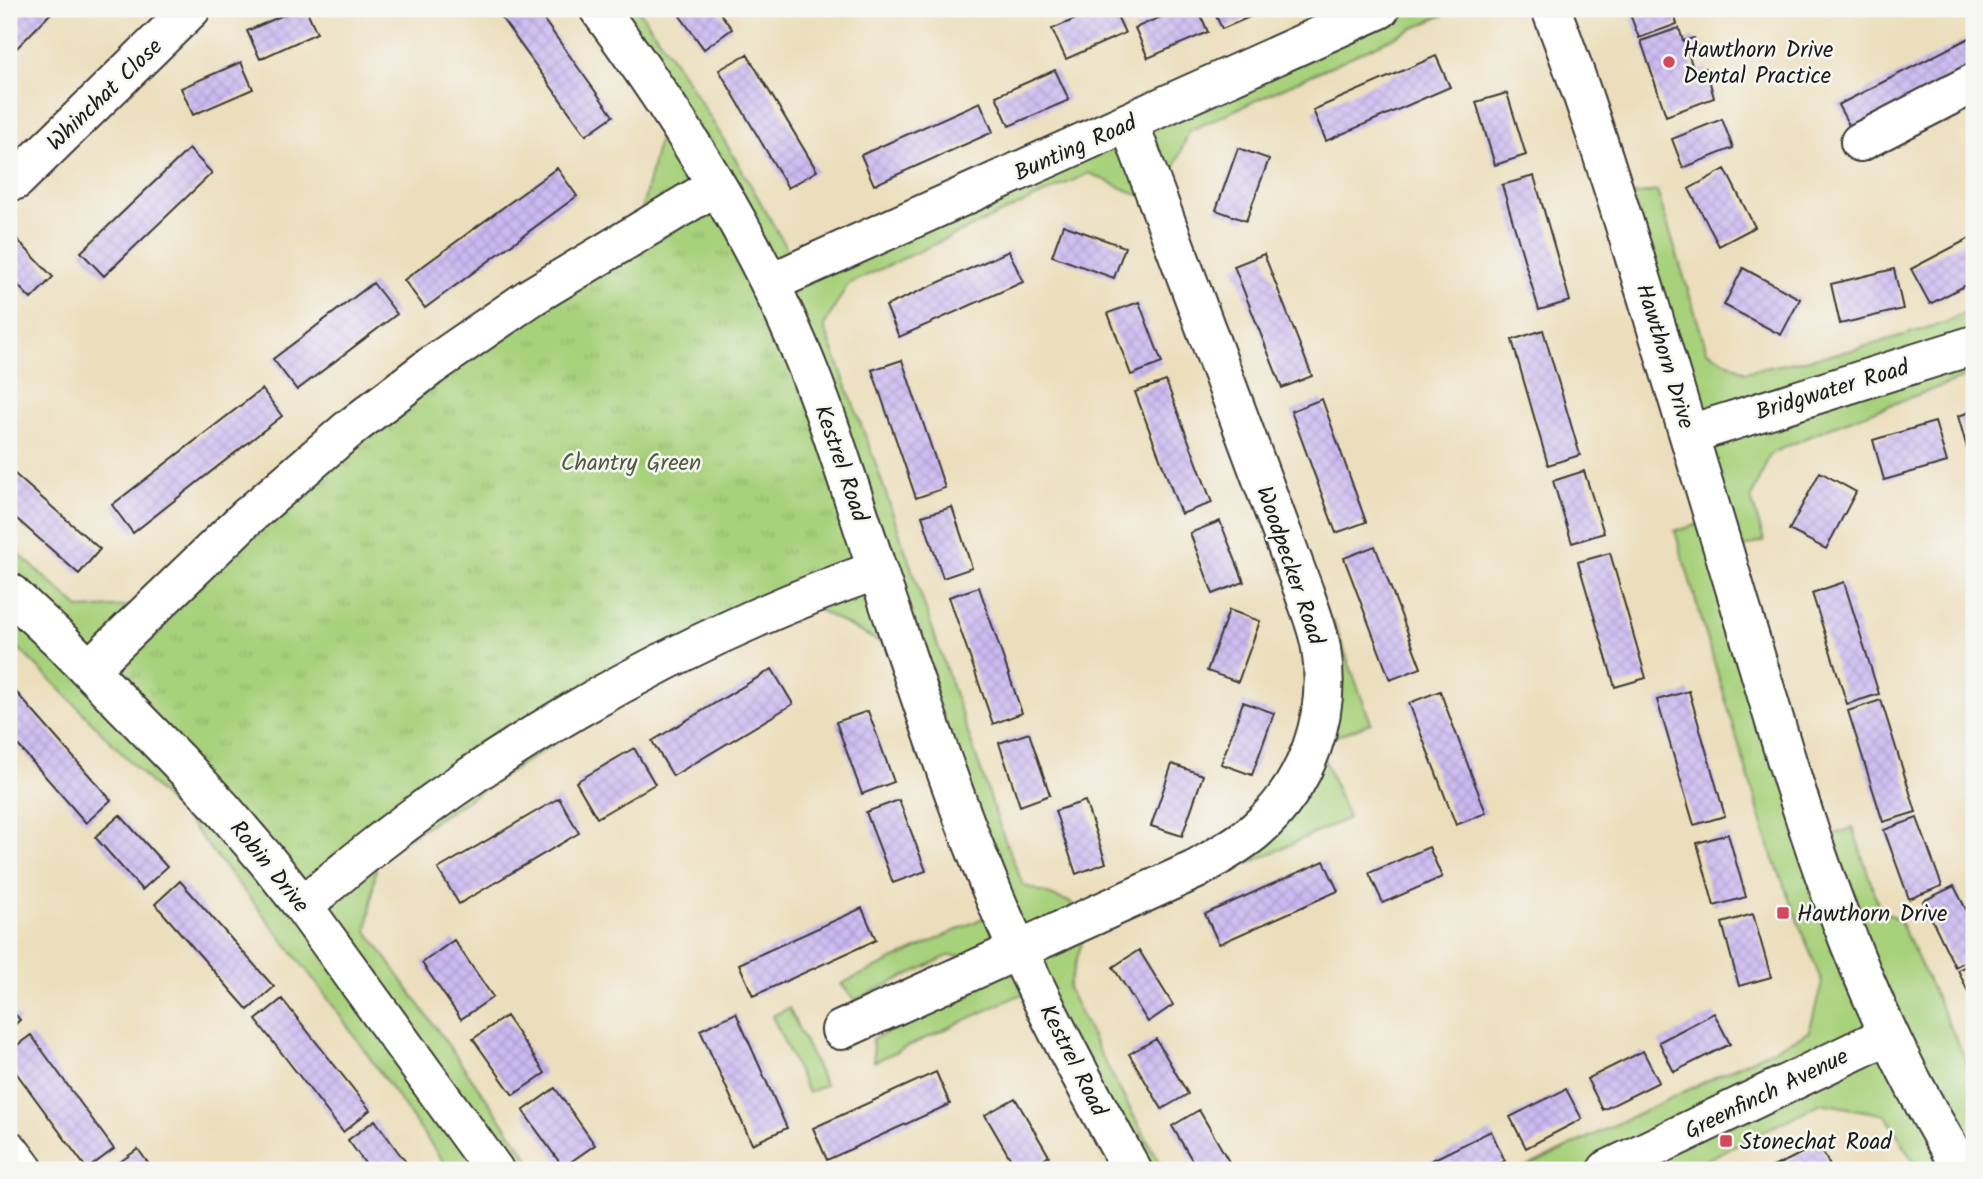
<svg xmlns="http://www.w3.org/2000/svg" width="1983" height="1179" viewBox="0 0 1983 1179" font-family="Kalam,sans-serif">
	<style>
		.green { fill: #a8d17c; stroke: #62764c; stroke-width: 2 }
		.park { fill: url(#park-tufts); stroke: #62764c; stroke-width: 2 }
		.building { fill: url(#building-cross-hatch) }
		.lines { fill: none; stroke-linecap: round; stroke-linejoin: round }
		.minor-casing { stroke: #3b3934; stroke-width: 42 }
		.minor { stroke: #fff; stroke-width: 38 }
		.poi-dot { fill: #d1495b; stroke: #f6f6f2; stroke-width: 2.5 }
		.labels { text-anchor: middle; stroke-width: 5; stroke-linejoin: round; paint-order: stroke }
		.poi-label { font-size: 23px; fill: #1c1c1c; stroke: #f6f6f2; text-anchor: start }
		.street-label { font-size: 23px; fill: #1c1c1c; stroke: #f6f6f2 }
		.park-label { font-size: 23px; fill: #4d5b3e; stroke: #f6f6f2 }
	</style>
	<defs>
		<pattern id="park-tufts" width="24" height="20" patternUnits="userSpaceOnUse" patternTransform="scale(1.75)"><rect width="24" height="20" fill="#a8d17c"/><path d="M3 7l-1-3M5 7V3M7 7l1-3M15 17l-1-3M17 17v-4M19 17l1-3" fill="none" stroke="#90b36b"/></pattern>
		<pattern id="building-cross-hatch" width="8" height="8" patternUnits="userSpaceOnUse" patternTransform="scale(1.75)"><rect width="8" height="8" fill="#cbb9f1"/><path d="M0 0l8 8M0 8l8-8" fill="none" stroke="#ae9ece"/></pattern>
	</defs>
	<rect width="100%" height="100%" fill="#f6f6f2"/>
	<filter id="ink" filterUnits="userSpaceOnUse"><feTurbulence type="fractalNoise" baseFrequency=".0143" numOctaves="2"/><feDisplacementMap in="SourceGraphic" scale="14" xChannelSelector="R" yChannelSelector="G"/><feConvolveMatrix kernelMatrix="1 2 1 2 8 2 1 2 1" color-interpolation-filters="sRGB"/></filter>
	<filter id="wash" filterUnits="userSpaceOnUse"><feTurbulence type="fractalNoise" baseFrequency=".00686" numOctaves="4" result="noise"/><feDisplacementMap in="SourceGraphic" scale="28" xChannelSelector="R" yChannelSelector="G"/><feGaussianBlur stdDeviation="1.57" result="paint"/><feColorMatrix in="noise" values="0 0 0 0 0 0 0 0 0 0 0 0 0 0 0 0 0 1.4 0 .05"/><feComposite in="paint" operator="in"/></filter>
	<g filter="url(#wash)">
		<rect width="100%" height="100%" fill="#ecdebc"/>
		<path class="green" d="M599,9h39c60,83 111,172 161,261l581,-261h76l-267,122 -19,48 -32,16 -49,-22 -241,111 -24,42 50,133 130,379 19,47 49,18 11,36 -15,49 31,63 64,119h-31l-95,-183 -163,75 -2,-23 96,-42 17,-22 -9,-19h-28l-93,44 -14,-16 159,-74 -113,-264 -89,-47 -162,-365 25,-104z
			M1657,191l50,160 38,21 108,-22 91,-27 30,-15v66l-146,54 -58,26 -19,44 13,43 -39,12 88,288 40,-13 27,82 19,9 75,158v93h-56l-32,-55 -65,-12 -135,67h-166l289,-138 13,-49 -52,-134 -95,-318 39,-11 -96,-322z
			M9,545l71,64 49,-3 247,262 -9,63 170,239h-88l-128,-181 -59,-76 -70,-87 -130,-135 -53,-52z
			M1333,620l38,103 -37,14z
			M1324,758l24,60 -98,45 -10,-21z
			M789,1008l36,77 -17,8 -36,-77z"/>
		<path class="park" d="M716,186l161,384 -141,56 -433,280 -214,-237 157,-151z"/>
		<g id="blocks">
			<path class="building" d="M10,9h36l5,4 -42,43z
				M297,9h9l11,24 -57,26 -13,-28z
				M495,9h41l77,107 -27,19z
				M675,9h42l15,20 -28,20z
				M1099,9h15l11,24 -59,26 -14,-30z
				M1179,9h19l10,23 -60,26 -13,-30z
				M1213,9h55l-46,20z
				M1628,9h44l5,15 -38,14z
				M1873,9h30v1l-28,5z
				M1679,28l4,13 11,-3 4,11 -10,3 6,20 12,-4 8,30 -48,18 -25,-75z
				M1971,37l3,5v23l-123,64 -13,-24z
				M747,54l70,117 -29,17 -69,-118z
				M1436,56l14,31 -124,54 -13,-31z
				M241,62l12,27 -60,26 -12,-27z
				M1055,70l14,30 -60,26 -13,-30z
				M1507,93l19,62 -31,10 -19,-63z
				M980,102l13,30 -119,53 -13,-30z
				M1722,119l11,29 -50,20 -11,-29z
				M1238,148l31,11 -23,62 -30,-11z
				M189,149l23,24 -108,103 -23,-24z
				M557,168l20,28 -152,112 -21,-28z
				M1725,169l30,58 -36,19 -30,-57z
				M1534,176l36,125 -31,9 -37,-125z
				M1063,225l62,22 -11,31 -62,-22z
				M9,231l44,46 -22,22 -22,-23z
				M1974,236v45l-44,23 -19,-35z
				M1009,251l14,31 -124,55 -13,-31z
				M1264,254l48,122 -30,12 -48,-122z
				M1743,268l57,31 -19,36 -57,-30z
				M1894,269l9,40 -63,15 -9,-40z
				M373,283l24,31 -100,76 -24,-31z
				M1139,302l23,61 -31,12 -23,-62z
				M1543,330l37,125 -32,10 -36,-125z
				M902,360l43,128 -29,10 -44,-128z
				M1166,381l46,122 -31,11 -46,-122z
				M262,389l20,27 -149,117 -21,-28z
				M1322,399l44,123 -30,11 -45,-122z
				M1974,411v43l-5,1 -11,-39z
				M1935,422l12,40 -63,18 -11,-40z
				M9,469l91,80 -21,25 -70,-62z
				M1584,471l20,62 -32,10 -19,-62z
				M1820,472l36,20 -30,57 -37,-19z
				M952,507l20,61 -29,10 -21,-62z
				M1220,521l24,61 -31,12 -23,-61z
				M1375,546l46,122 -31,12 -46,-122z
				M1610,553l36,125 -31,9 -37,-125z
				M1844,582l35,112 -32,10 -35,-111z
				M979,587l43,126 -29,11 -44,-127z
				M1229,610l31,11 -22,61 -31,-11z
				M772,669l21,35 -120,72 -21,-35z
				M9,684l102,116 -25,23 -77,-88z
				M1440,691l46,122 -30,12 -47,-122z
				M1689,691l36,125 -31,9 -37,-125z
				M1881,700l35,112 -33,10 -35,-111z
				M1243,702l31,11 -22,62 -31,-11z
				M868,711l26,71 -32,12 -26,-72z
				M1029,733l21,62 -30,11 -21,-63z
				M634,748l21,36 -58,34 -21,-36z
				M1172,764l31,11 -21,61 -31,-10z
				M559,798l20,35 -120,71 -21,-35z
				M899,800l27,71 -33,12 -27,-71z
				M1085,801l21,62 -30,11 -21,-63z
				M120,815l47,52 -25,23 -47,-53z
				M1917,818l25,68 -33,13 -25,-69z
				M1728,834l18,63 -32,9 -17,-63z
				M1429,847l13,30 -59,26 -14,-30z
				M1324,861l14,30 -119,53 -14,-30z
				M180,881l94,106 -26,23 -93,-106z
				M1954,886l20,39v32l-19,10 -32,-66z
				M862,908l14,32 -123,56 -14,-32z
				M1753,914l18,63 -32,9 -17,-63z
				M454,940l39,57 -32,22 -39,-56z
				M1139,950l34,55 -25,17 -35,-55z
				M1974,962v43l-16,-35z
				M282,999l88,111 -27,22 -87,-112z
				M9,1007l11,13 -11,10z
				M736,1013l51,115 -35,16 -52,-114z
				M1714,1013l16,31 -56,28 -15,-30z
				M506,1016l39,57 -32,22 -40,-56z
				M31,1035l83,114 -27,20 -78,-106v-12z
				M1156,1039l32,55 -26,15 -33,-55z
				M1643,1051l16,31 -56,28 -16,-31z
				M936,1072l14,32 -123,56 -14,-32z
				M555,1088l40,57 -32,22 -40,-56z
				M1566,1089l16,30 -56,29 -16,-31z
				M1015,1098l34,58 -24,14h-8l-32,-55z
				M1199,1110l32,55 -9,5h-24l-26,-44z
				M375,1120l21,29 16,21h-42l-22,-30z
				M1491,1131l14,30 -19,9h-74z
				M1819,1144l13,26h-66l24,-11z
				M138,1149l15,21h-44z
				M607,1161l6,9h-19z"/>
		</g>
	</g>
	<g filter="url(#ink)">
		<use href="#blocks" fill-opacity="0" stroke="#3b3934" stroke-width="2"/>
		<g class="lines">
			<g class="minor-casing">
				<path id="minor" d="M599,9c77,104 149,218 200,338 31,73 53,149 79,225 33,97 65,196 103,292 41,104 97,208 151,306
					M1551,9c38,97 67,195 98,294 35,115 69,230 104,345 53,181 108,362 210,522
					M1860,142l114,-59
					M16,180l175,-171
					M770,283l610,-274
					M1690,434l284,-89
					M9,592l52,49 116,119 44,47 43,50 39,49 191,264
					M89,669l157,-151 103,-89 82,-63 100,-69 185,-111
					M303,906c167,-147 365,-262 574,-336
					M841,1030l356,-161c19,-12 40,-23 58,-38 52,-45 77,-115 66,-183 -3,-19 -11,-38 -17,-56l-175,-469
					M9,1150l15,20
					M1607,1170l281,-135"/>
			</g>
			<use href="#minor" class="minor"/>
		</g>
	</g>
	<g class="poi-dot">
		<circle cx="1669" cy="62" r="7"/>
		<rect x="1776" y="906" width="14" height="14" rx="3.5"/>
		<rect x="1719" y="1134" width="14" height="14" rx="3.5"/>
	</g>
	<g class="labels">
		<g class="poi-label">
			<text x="1683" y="57">Hawthorn Drive<tspan x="1683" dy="26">Dental Practice</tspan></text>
			<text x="1797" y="921">Hawthorn Drive</text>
			<text x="1740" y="1149">Stonechat Road</text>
		</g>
		<g class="street-label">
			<text transform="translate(104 94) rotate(-44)" y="8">Whinchat Close</text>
			<text transform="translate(1075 147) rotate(-24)" y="8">Bunting Road</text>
			<text transform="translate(1666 356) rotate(73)" y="8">Hawthorn Drive</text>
			<text transform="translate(1832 389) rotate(-17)" y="8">Bridgwater Road</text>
			<text transform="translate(842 463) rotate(71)" y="8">Kestrel Road</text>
			<text transform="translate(1291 565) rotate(71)" y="8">Woodpecker Road</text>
			<text transform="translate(270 866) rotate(51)" y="8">Robin Drive</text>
			<text transform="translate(1074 1060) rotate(63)" y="8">Kestrel Road</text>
			<text transform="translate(1766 1093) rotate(-26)" y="8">Greenfinch Avenue</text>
		</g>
		<g class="park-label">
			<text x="631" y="470">Chantry Green</text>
		</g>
	</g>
	<rect width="1983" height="1179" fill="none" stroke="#f6f6f2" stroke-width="35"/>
</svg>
